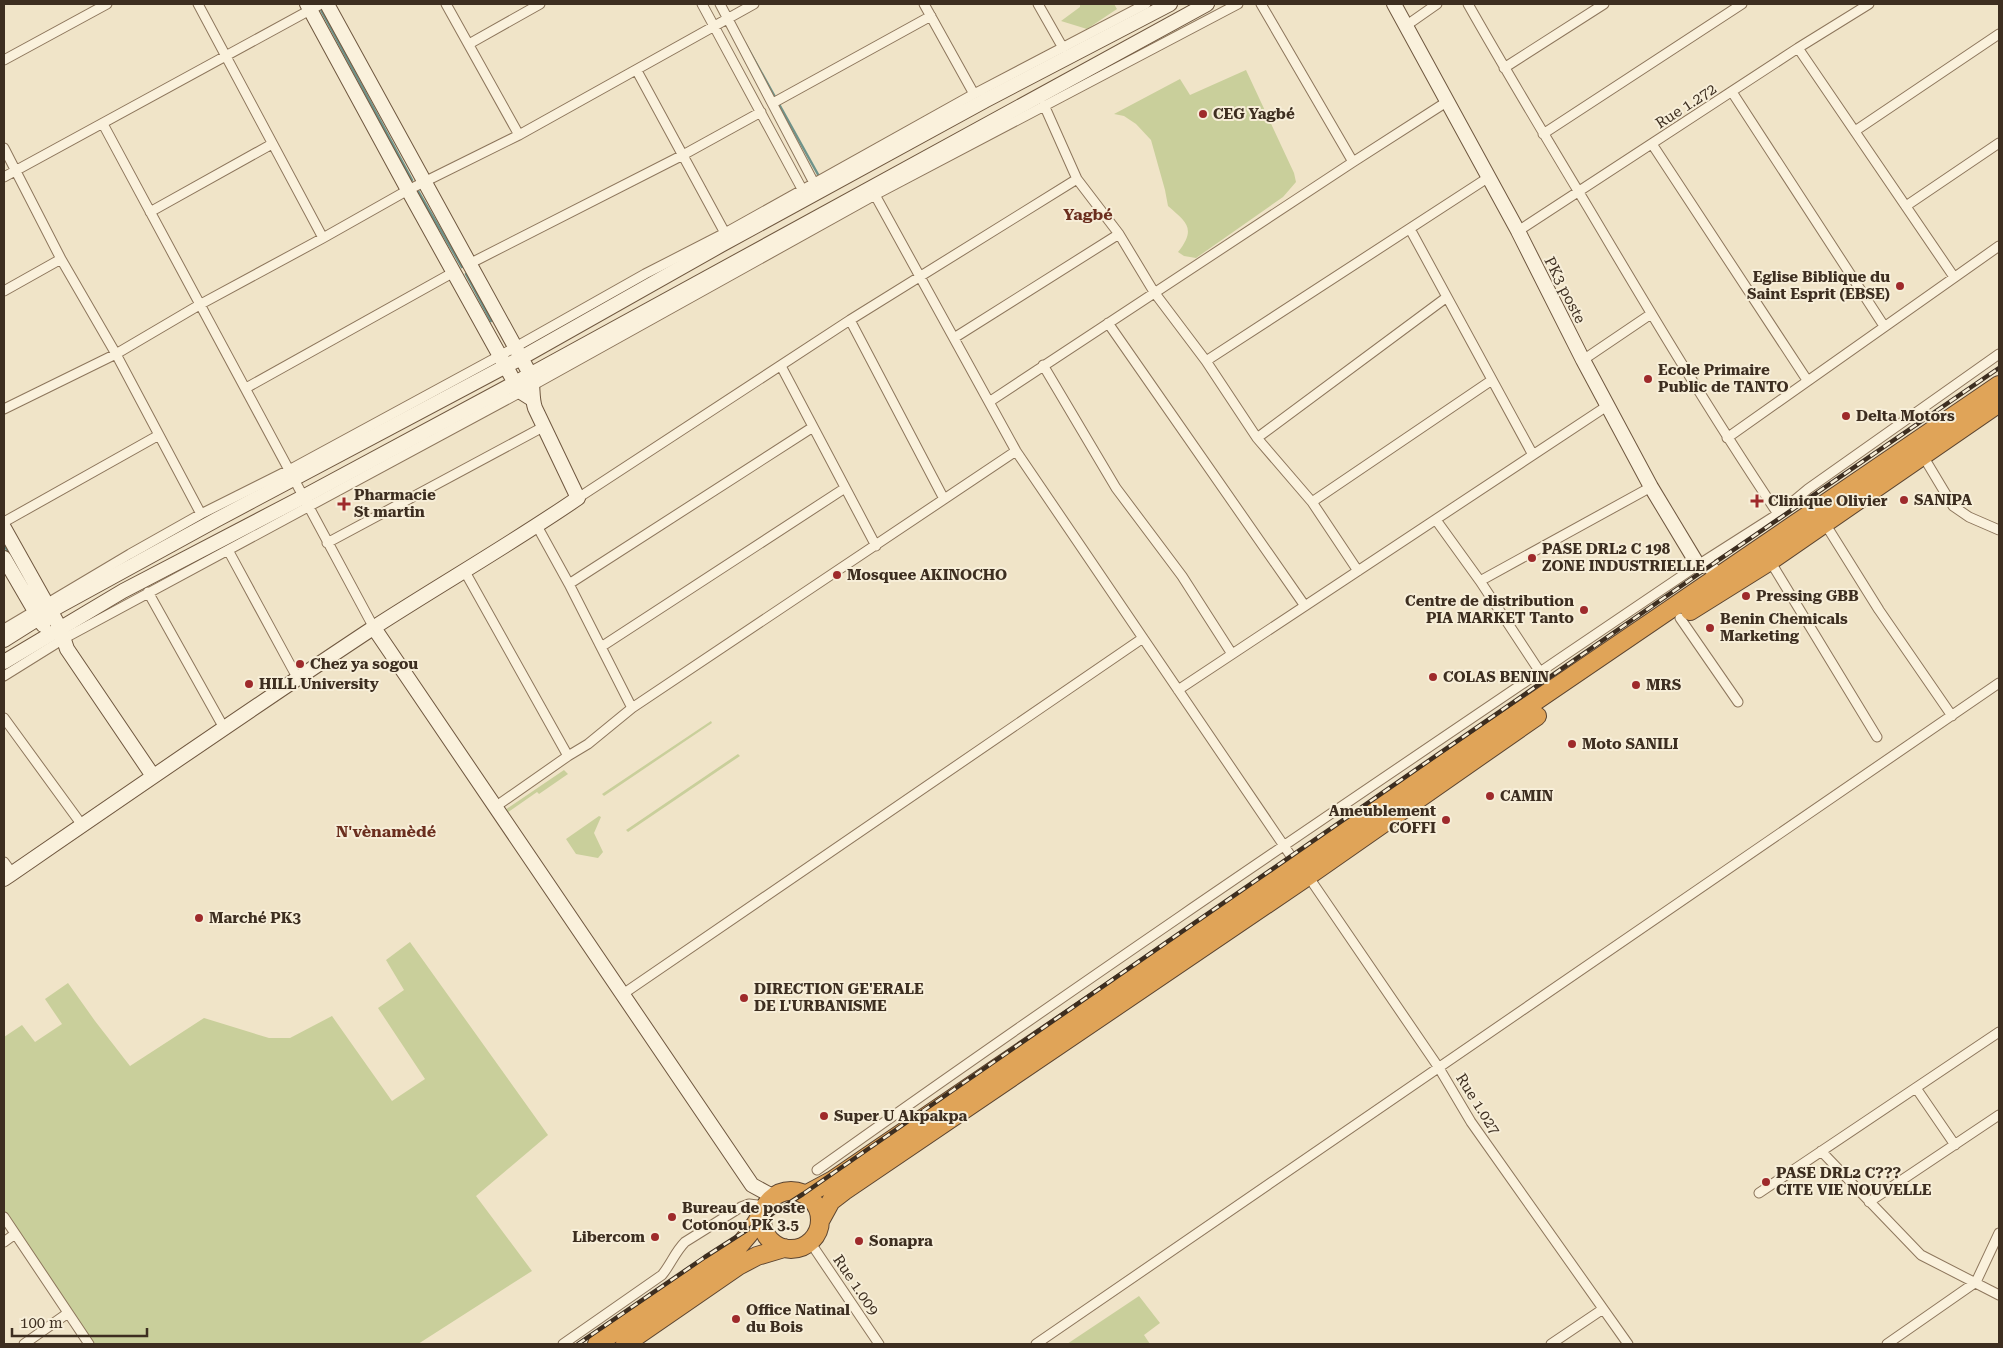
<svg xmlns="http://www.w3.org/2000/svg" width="2003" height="1348" viewBox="0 0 2003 1348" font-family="'Roboto Serif',serif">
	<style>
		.green { fill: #c9cf9b }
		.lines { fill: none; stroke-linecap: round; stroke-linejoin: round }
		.stream { stroke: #6f938a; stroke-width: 2.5 }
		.street-casing { stroke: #8d765c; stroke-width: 11 }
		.secondary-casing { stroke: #6f573f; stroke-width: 16 }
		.highway-casing { stroke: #5b4430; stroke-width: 20 }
		.street { stroke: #faf1dc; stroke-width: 9 }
		.secondary { stroke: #faf1dc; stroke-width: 14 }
		.highway { stroke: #e0a458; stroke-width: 18 }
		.rail-casing { stroke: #3d2e20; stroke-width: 4.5 }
		.rail { stroke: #f7eed8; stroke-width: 2.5; stroke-dasharray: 8; stroke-linecap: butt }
		.poi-dot { fill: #9e2a2b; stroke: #f7eed8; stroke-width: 2 }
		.labels { text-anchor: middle; stroke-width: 4; stroke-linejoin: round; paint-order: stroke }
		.street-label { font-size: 15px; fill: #3d2e20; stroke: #f7eed8 }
		.poi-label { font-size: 15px; font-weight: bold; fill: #3d2e20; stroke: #f7eed8; text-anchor: start }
		.neighbourhood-label { font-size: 16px; font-weight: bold; fill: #6b2e1e; stroke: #f7eed8 }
	</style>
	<rect width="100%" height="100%" fill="#f0e4c8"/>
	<path class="green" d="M1080,4h34l3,5 -30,20 -26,-8 19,-14z
		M1246,70l48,103 2,9 -13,15 -87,61 -12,-2 -6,-4c19,-24 8,-30 -10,-46l-3,-16 -14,-50 -15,-16 -12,-8 -10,-2 66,-35 10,16z
		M711,721l1,2 -108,73 -2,-2z
		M738,754l2,2 -112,76 -2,-2z
		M564,770l4,4 -29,20 -2,-2 -30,21 -2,-3z
		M599,816l2,1 -7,16 9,19 -5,6 -22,-4 -10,-15z
		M410,942l138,193 -72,61 56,75 -114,73h-324l-90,-133v-174l18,-12 13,17 27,-18 -17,-25 23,-16 27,38 35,45 74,-48 65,20h21l42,-22 60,85 33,-22 -47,-71 26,-18 -18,-30z
		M1139,1296l21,27 -16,12 6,9h-83z"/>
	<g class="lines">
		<path class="stream" d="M321,10l91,170
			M745,43l75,135
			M418,191l44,76
			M466,274l25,47
			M4,544l6,12"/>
		<g class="street-casing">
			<path id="street" d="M198,4l125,234
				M446,4l73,131
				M702,4l100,185
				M720,4l94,179
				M924,4l50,90
				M1038,4l25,44
				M1261,4l92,158
				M1468,4c39,69 80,137 121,205 61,103 122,205 189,305
				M1407,25l30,-21
				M469,44l71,-40
				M1798,48l156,229
				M4,60l103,-56
				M1504,68l100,-64
				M637,71l88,162
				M1732,92l152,234
				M773,103l158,-87
				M1044,105l33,74 42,55 35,58 52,69 51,77 55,64 46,69
				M103,124l271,504
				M1855,131l144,-97
				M1543,134l199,-130
				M1652,144l155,236
				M4,148l57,111 55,95 85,160
				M4,177l317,-173
				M875,195l141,256 281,414
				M1906,206l93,-63
				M150,212l122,-68
				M1410,229l123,226
				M1518,231l280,-183 71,-44
				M471,263l212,-108 78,-43
				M4,291l57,-32
				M850,320l94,179
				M1108,323l197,283
				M954,338l165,-104
				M1583,360l68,-46
				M1206,361l283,-184
				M1043,365l73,123 66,88 50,78
				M781,366l95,180
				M246,388l208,-116
				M989,402l364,-240 95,-61
				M4,409l112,-55 85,-50 122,-66 85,-48 111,-55 235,-131
				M1257,438l190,-141
				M1727,438l272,-192
				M1923,456l30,50 16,11 30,13
				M578,498l272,-178 227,-141
				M1312,502l180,-122
				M1436,520l44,61 60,91
				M4,522l155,-87
				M1824,522l55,88 73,106
				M537,526l32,58 63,124
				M327,543l216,-116
				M228,550l70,129
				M1770,561l107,176
				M464,570l104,186
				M1480,581l171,-94
				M569,584l244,-157
				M148,592l76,136
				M1680,618l58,84
				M4,629l126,-75 71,-40 88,-44 223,-121 133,-75 80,-41 249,-139 172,-90
				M601,647l244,-159
				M4,676l61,-38 456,-246 354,-197 363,-191
				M1178,690l429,-284
				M4,718l78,107
				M495,807l73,-51 20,-12 44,-36 384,-257
				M4,862l8,11
				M1308,876l131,192 32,54 157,222
				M623,994l520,-356
				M1916,1088l39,57
				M1821,1151l100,104 78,40
				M817,1170c290,-207 586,-405 881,-605l80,-51 30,-25 191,-135
				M1759,1193l240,-161
				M1869,1202l130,-87
				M4,1217l85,127
				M4,1242l11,-8
				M810,1242l69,102
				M24,1344l44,-31
				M563,1344l99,-69c9,-11 13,-23 23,-33l56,-35 8,-3 17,2
				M1036,1344l963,-661
				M1551,1344l52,-35
				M1887,1344l89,-62 23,-49"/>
		</g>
		<g class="secondary-casing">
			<path id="secondary" d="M307,4l101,186 107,193 6,9 11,7
				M1394,4l124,227 65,129 68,127 47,78 12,1 8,12
				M4,528l56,100 7,21 86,127
				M4,558l39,67
				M374,628l378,557 22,12
				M4,640l46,-29 166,-91 305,-162 200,-113 265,-145 184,-96
				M4,662l119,-71 180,-94 212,-114 692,-379
				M4,879c122,-84 245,-169 369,-251 68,-44 138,-84 205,-130l-43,-90c-4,-12 -1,-22 -5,-34l-203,-370"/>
		</g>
		<g class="highway-casing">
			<path id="highway" d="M1690,611l80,-50 229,-158
				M762 1220a29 29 0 1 1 58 0a29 29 0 1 1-58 0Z
				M803,1194h4l26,-14 1166,-795
				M820,1221l11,-20 13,-10 464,-315 229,-160
				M597,1344l141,-97 11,-13 14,-22
				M625,1344l113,-78 19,-10 27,-8"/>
		</g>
		<use href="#street" class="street"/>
		<use href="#secondary" class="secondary"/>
		<use href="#highway" class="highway"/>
		<g class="rail-casing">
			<path id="rail" d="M578,1344l127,-87 98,-63 907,-628 289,-198"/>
		</g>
		<use href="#rail" class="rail"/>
	</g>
	<g class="poi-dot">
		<circle cx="1203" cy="114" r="5"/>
		<circle cx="1900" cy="286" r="5"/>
		<circle cx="1648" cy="379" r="5"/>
		<circle cx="1846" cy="416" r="5"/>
		<circle cx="1904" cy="500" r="5"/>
		<path d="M1754.5 493.5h5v5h5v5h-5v5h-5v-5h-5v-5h5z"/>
		<path d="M341.5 496.5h5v5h5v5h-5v5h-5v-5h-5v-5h5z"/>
		<circle cx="1532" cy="558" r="5"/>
		<circle cx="837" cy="575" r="5"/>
		<circle cx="1746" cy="596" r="5"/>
		<circle cx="1584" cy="610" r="5"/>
		<circle cx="1710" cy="628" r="5"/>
		<circle cx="300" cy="664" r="5"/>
		<circle cx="1433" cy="677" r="5"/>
		<circle cx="249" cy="684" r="5"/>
		<circle cx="1636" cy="685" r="5"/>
		<circle cx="1572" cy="744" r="5"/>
		<circle cx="1490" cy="796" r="5"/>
		<circle cx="1446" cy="820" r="5"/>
		<circle cx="199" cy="918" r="5"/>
		<circle cx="744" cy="998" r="5"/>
		<circle cx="824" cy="1116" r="5"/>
		<circle cx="1766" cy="1182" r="5"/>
		<circle cx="672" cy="1217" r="5"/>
		<circle cx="655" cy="1237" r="5"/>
		<circle cx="859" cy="1241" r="5"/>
		<circle cx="736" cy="1319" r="5"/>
	</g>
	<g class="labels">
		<g class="street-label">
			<text transform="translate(1686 106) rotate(-33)" y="5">Rue 1.272</text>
			<text transform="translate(1565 290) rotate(63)" y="5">PK3 poste</text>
			<text transform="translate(1478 1104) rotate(58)" y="5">Rue 1.027</text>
			<text transform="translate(856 1285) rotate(56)" y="5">Rue 1.009</text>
		</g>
		<g class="poi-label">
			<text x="1213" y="119">CEG Yagbé</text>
			<text x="1890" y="282" text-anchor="end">Eglise Biblique du<tspan x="1890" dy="17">Saint Esprit (EBSE)</tspan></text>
			<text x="1658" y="375">Ecole Primaire<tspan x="1658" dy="17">Public de TANTO</tspan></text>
			<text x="1856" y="421">Delta Motors</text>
			<text x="354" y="500">Pharmacie<tspan x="354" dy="17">St martin</tspan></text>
			<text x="1914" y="505">SANIPA</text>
			<text x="1768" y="506">Clinique Olivier</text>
			<text x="1542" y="554">PASE DRL2 C 198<tspan x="1542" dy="17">ZONE INDUSTRIELLE</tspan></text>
			<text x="847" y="580">Mosquee AKINOCHO</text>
			<text x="1756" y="601">Pressing GBB</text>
			<text x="1574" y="606" text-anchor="end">Centre de distribution<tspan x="1574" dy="17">PIA MARKET Tanto</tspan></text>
			<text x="1720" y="624">Benin Chemicals<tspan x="1720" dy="17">Marketing</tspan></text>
			<text x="310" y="669">Chez ya sogou</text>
			<text x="1443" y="682">COLAS BENIN</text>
			<text x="259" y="689">HILL University</text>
			<text x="1646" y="690">MRS</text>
			<text x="1582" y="749">Moto SANILI</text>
			<text x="1500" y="801">CAMIN</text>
			<text x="1436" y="816" text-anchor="end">Ameublement<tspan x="1436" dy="17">COFFI</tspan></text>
			<text x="209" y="923">Marché PK3</text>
			<text x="754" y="994">DIRECTION GE'ERALE<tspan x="754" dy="17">DE L'URBANISME</tspan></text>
			<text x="834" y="1121">Super U Akpakpa</text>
			<text x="1776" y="1178">PASE DRL2 C???<tspan x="1776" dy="17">CITE VIE NOUVELLE</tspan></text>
			<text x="682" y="1213">Bureau de poste<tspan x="682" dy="17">Cotonou PK 3.5</tspan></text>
			<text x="645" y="1242" text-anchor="end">Libercom</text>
			<text x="869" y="1246">Sonapra</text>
			<text x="746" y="1315">Office Natinal<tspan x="746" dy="17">du Bois</tspan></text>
		</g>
		<g class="neighbourhood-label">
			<text x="1088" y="220">Yagbé</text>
			<text x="386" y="837">N'vènamèdé</text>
		</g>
	</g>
	<rect width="2003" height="1348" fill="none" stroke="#3d2e20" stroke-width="10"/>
	<path d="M12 1328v8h135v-8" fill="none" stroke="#3d2e20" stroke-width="2.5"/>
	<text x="20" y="1328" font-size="15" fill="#3d2e20" stroke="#f7eed8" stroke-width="4" paint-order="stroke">100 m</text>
</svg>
